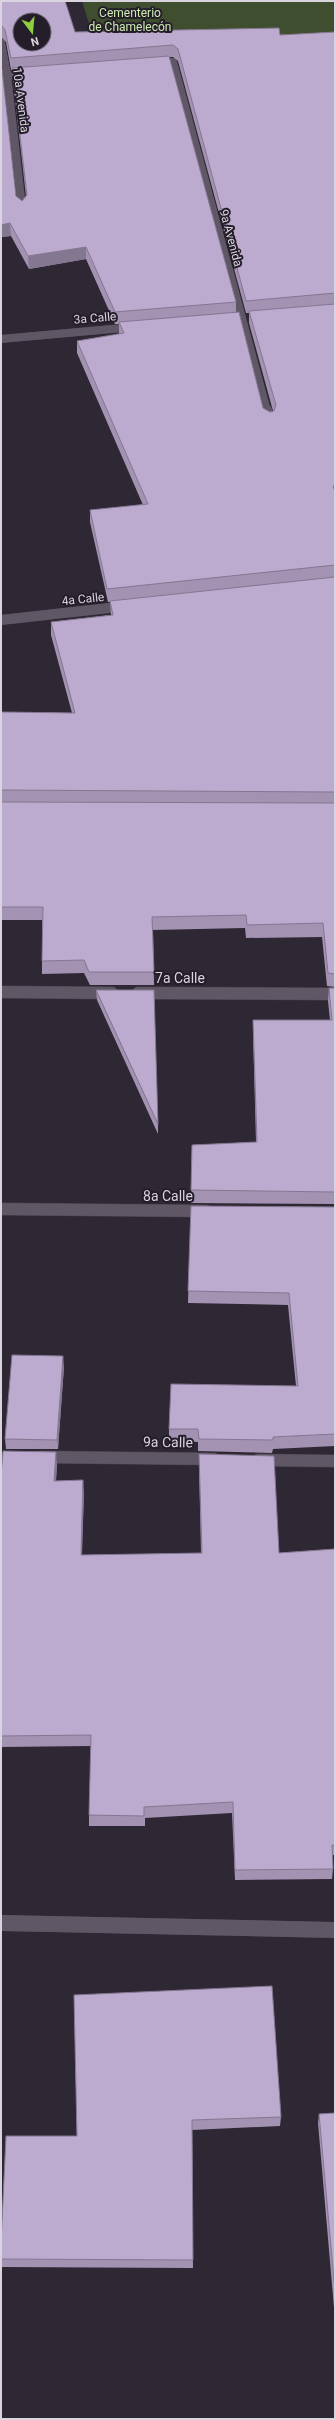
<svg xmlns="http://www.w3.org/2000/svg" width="336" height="2420" viewBox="0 0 336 2420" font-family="Roboto,sans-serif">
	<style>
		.green { fill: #3f4e2f }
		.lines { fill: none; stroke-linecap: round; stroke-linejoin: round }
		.street-far3-casing { stroke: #49434d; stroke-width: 8 }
		.street-far2-casing { stroke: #49434d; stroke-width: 10 }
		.street-far1-casing { stroke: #49434d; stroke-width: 13 }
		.street-casing { stroke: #49434d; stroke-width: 16 }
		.street-far3 { stroke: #5f5766; stroke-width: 8 }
		.street-far2 { stroke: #5f5766; stroke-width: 10 }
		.street-far1 { stroke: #5f5766; stroke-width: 12 }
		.street { stroke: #5f5766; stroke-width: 16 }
		.wall { fill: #a392b2; fill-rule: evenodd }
		.shaded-wall { fill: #847791 }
		.building { fill: #bdaacf; stroke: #847791; fill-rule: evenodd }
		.labels { text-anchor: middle; stroke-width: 4; stroke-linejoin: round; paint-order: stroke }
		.far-park-label { font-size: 12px; fill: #cdecb0; stroke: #241d2a }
		.far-street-label { font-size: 12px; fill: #d9d4dd; stroke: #241d2a }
		.street-label { font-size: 14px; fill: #d9d4dd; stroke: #241d2a }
	</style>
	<rect width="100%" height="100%" fill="#2e2734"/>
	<path class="green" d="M82,1h253v35l-241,4z"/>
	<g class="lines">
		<g class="street-far3-casing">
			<path id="street-far3" d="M1,43l6,32 15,133
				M156,64l17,-2 94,349
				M1,76l27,-2
				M1,339l133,-12"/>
		</g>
		<g class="street-far2-casing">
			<path id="street-far2" d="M267,410l2,9
				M1,620l126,-14"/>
		</g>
		<g class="street-far1-casing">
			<path id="street-far1" d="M1,992l111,1
				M138,993l197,1
				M1,1209l205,2
				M40,1457l174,2
				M258,1460l77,1"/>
		</g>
		<g class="street-casing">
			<path id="street" d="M1,1923l334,7"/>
		</g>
		<use href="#street-far3" class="street-far3"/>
		<use href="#street-far2" class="street-far2"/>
		<use href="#street-far1" class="street-far1"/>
		<use href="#street" class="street"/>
	</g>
	<path class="wall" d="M1,1l74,31 205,3 55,-3v955l-8,-1 -5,-49 -76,1 -1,-10 -92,2 1,55h-64l-6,-12 -42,1v-54h-41v-208l71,1 -21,-78v-13l60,-7 -1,-13h-2l-18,-80v-12l53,-5 -66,-152v-12l42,-7v-10h-4l-29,-65 -57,10 -18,-33 -10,1 15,-41 6,5 4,-5 -13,-116 -1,-10h-1l-5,-28 -4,-4h-1zM169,57h4l5,4 68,252h3v10l24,88 -3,1 -7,-4 -27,-96v-10z
		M329,988h6v216l-144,-1 1,-58 64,-3 -3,-109v-13h77l-2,-19z
		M96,990l62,134v10l-61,-134z
		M191,1206l144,1v239l-62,3 -1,4 -74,-2v-9l-29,-1v-12l127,-43 -8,-81 -100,-2z
		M64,1366l-6,83h-52l-1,-10z
		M199,1454l80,99 56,-4v306h-3l1,14 -1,10 -97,1 -3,-67 -87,5v8h-56v-11l2,-69 -90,1v-271l56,-12 -1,17 28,11 -2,63 119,-2 -2,-87z
		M74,1995l207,122 -1,9 -88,4 1,138 -191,-1 -1,-5v-19l76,-107z
		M335,2113v206l-17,-196 1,-9z"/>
	<path class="shaded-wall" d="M1,26h1v12h-1z
		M10,223l1,13 -10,1v-12z
		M86,247v12l-57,10 -1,-13z
		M63,1356l1,10 -6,83 -1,-9z
		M56,1452l1,12 -2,29 -1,-12z
		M83,1480l1,12 -3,74v-11z"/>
	<path class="building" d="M1,1h64l3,9 7,22 204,-4 1,7 55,-3v261l-89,8 -68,-252 -5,-4 -162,13 -6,-28 -3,-4h-1zM20,20h24v24h-24z
		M169,56l67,246 -121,10 -29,-65 -58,9 -18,-33 -9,2v-156h1l14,127 6,5 5,-6 -15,-127z
		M335,304v182h-2l2,6v73l-228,24 -17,-79 58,-6 -71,-163 47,-8 -5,-11 120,-10 24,96 7,4 4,-1 2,-6 -27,-94z
		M335,577v215l-334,-2v-78l74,1 -24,-91 62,-7 -3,-14z
		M1,802l334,1v171l-7,-1 -5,-50 -76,2 -1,-10 -94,2 2,55h-65l-5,-12 -42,1 1,-54h-42z
		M329,988h6v204l-144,-2 1,-45 65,-3 -4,-122h79z
		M96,990h58l4,134z
		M191,1206l144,1v227l-62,3v3l-74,-1 -1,-10h-29l2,-45 127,2 -9,-93 -101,-2z
		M12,1355l51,1 -6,84 -52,-1z
		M3,1451l53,1 -2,29 29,-1 -2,75 121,-2 -3,-99 75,2 5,97 56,-4v296h-3l1,24 -98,1 -2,-68 -89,5v9l-55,-1 2,-80 -90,1v-260z
		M272,1986l9,131 -89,3 1,140 -192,-1v-16l5,-107h71l-3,-141z
		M335,2113v178l-16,-177z"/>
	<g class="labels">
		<g class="far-park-label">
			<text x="130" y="17">Cementerio<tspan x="130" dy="14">de Chamelecón</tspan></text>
		</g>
		<g class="far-street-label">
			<text transform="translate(21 100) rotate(83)" y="4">10a Avenida</text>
			<text transform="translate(231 238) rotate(75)" y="4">9a Avenida</text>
			<text transform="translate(95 318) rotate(-5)" y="4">3a Calle</text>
			<text transform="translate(83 599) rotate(-6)" y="4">4a Calle</text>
		</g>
		<g class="street-label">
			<text x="180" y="983">7a Calle</text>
			<text x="168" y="1201">8a Calle</text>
			<text transform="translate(168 1442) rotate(1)" y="5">9a Calle</text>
		</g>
	</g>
	<rect width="336" height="2420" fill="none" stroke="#d9d4dd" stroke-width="4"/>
	<g transform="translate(32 32) rotate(164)"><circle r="19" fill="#241d2a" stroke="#6c6672"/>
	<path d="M0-3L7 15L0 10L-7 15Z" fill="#90cd40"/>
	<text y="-6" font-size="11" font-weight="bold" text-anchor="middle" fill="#d9d4dd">N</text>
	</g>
</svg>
